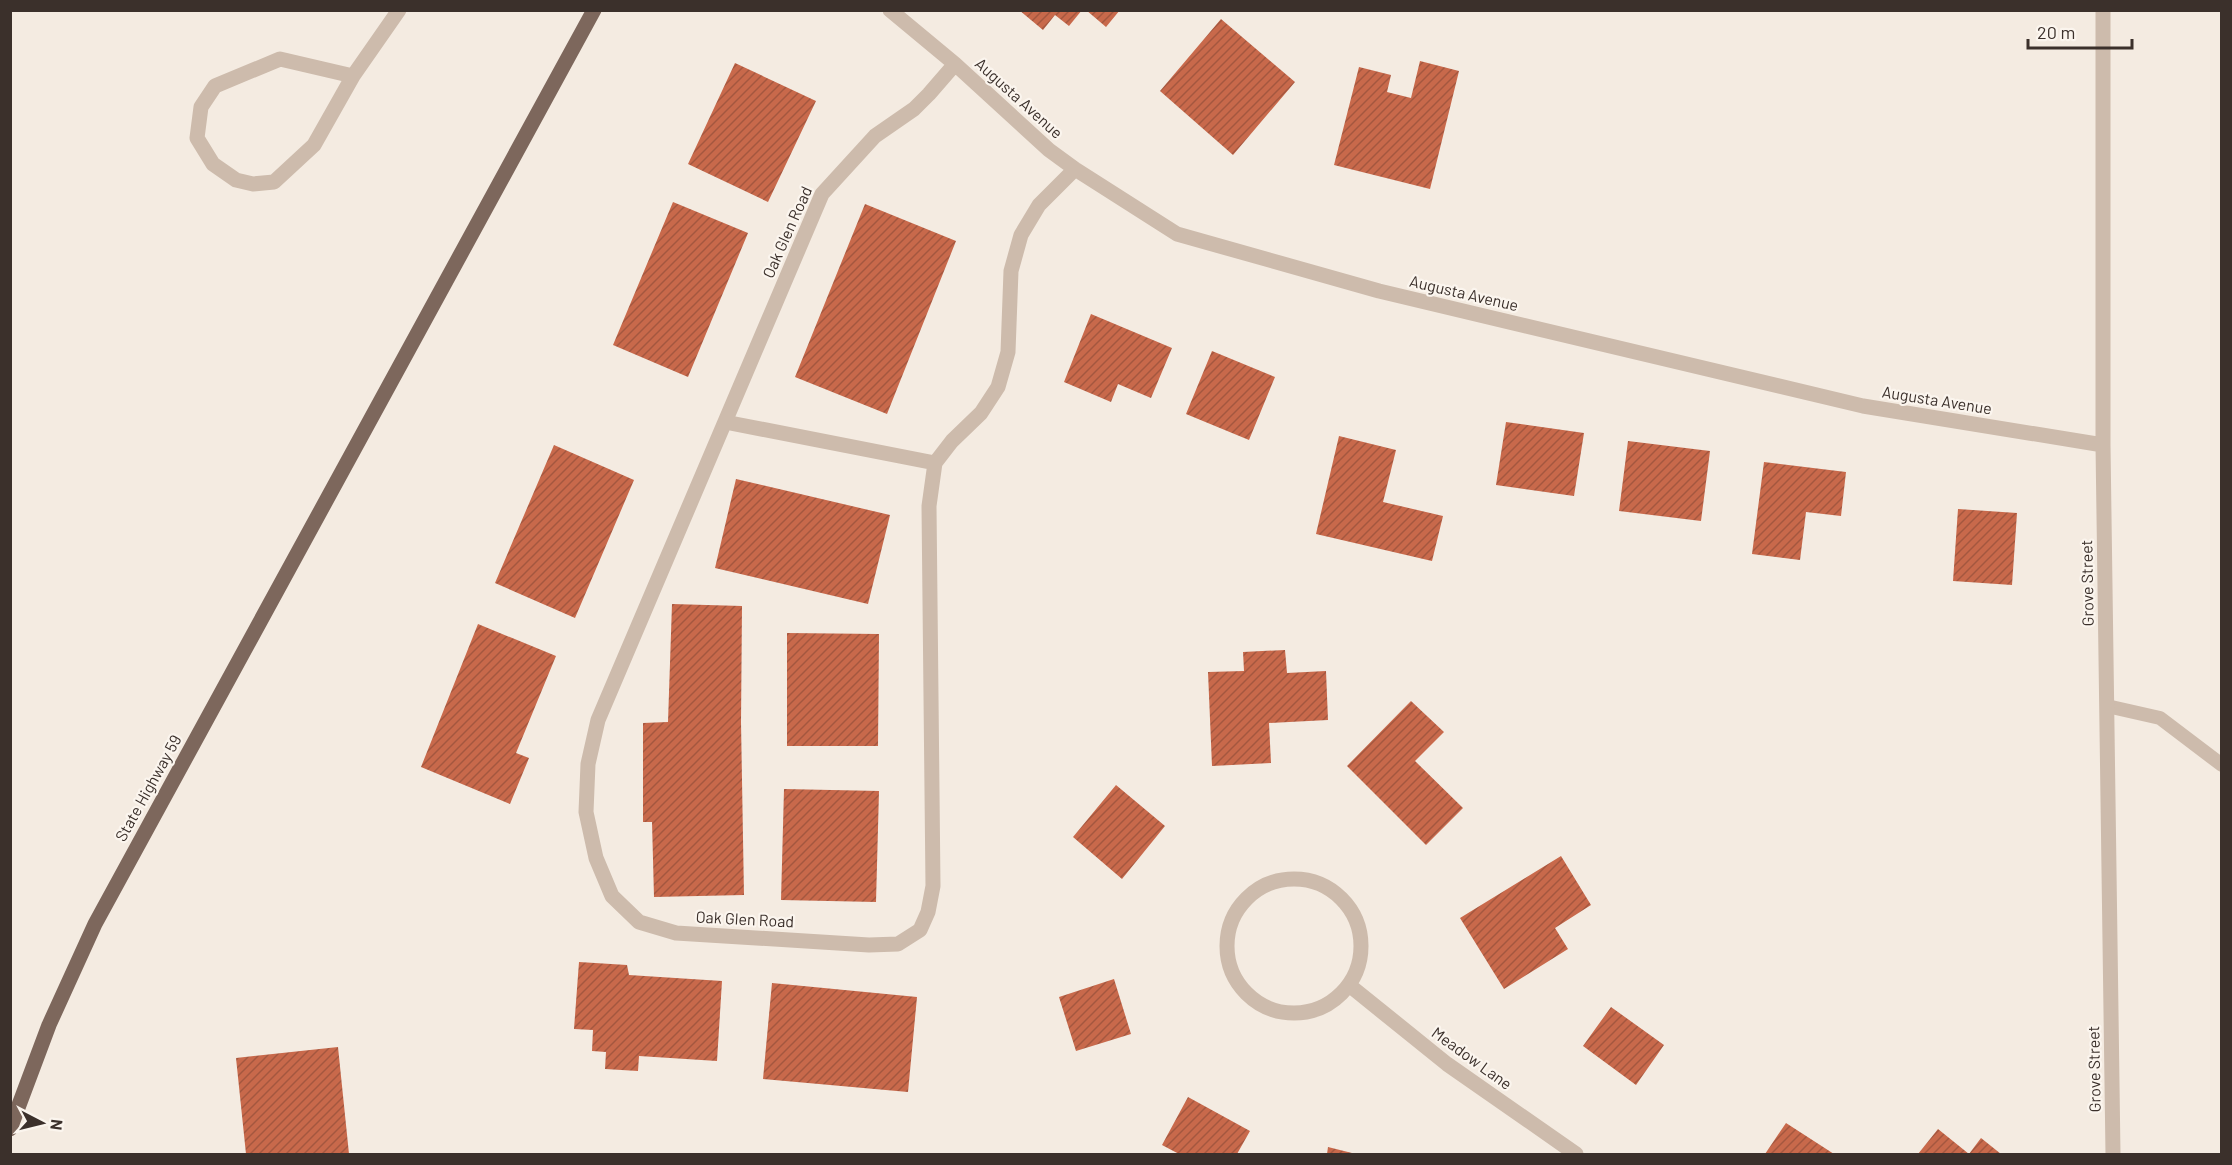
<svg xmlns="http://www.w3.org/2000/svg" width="2232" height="1165" viewBox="0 0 2232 1165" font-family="Barlow,sans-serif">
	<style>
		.building { fill: url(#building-hatch) }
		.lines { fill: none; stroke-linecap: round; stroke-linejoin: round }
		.service { stroke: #cdbbac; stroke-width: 14 }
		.minor { stroke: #cdbbac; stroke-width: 15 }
		.primary { stroke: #7d675c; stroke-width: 15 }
		.labels { text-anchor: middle; stroke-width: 4.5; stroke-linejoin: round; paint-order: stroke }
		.street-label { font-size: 16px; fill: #3b302b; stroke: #fbf5ee }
	</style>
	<defs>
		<pattern id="building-hatch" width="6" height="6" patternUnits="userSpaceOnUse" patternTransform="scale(1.5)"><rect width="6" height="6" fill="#c8694b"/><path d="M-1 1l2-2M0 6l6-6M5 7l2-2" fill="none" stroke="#a4573f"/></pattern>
	</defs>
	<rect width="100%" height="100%" fill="#f4ebe1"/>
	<path class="building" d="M1019,10h63l-13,16 -14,-11 -12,15z
		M1086,10h34l-14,17z
		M1221,19l74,63 -62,73 -73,-64z
		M1420,61l39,10 -29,118 -96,-24 25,-98 32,8 -4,17 24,6z
		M735,63l81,38 -48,101 -80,-38z
		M673,202l75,31 -60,144 -75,-32z
		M865,204l91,37 -69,173 -92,-37z
		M1091,314l81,34 -21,50 -33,-14 -7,18 -47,-20z
		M1212,351l63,26 -26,63 -63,-26z
		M1506,422l78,11 -10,63 -78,-11z
		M1339,436l57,14 -13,52 60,14 -11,45 -116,-27z
		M1628,441l82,10 -9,70 -82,-10z
		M554,445l80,35 -59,138 -80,-35z
		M1764,462l82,10 -5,44 -35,-4 -6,48 -48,-6z
		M736,479l154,36 -22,89 -153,-36z
		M1958,509l59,4 -5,72 -59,-4z
		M672,604l70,2 -1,116 3,173 -90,2 -2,-75h-9v-99l25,-1z
		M478,624l78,32 -40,97 13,5 -19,46 -89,-37z
		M787,633l92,1 -1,112h-91z
		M1285,650l2,23 39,-2 2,49 -59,3 2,40 -59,3 -4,-94 36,-1 -1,-19z
		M1411,701l33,31 -29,29 48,47 -37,37 -79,-79z
		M1116,785l49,41 -43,53 -49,-42z
		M784,789l95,2 -3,111 -95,-2z
		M1561,856l30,49 -36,23 13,21 -64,40 -44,-71z
		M579,962l48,3 2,10 93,6 -5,80 -78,-5 -1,15 -33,-2 1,-17 -14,-1 1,-21 -19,-1z
		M1114,979l17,55 -55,17 -17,-54z
		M772,983l145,14 -9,95 -145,-13z
		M1611,1007l53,38 -28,40 -53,-39z
		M338,1047l11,107h-103l-10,-96z
		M1188,1097l62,34 -13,23h-58l-17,-9z
		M1786,1123l48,31h-69z
		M1938,1129l31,25 12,-16 20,16h-83z
		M1328,1147l28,7h-29z"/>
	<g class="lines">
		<path class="service" d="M2107,706l53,12 62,47"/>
		<path class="minor" d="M890,10l65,54 94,86 26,19 102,65 202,57 484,115 240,39
			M2103,10v435l10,709
			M955,64l-26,30 -15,15 -39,27 -53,58 -224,526 -10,44 -2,48 10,46 16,38 27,26 37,11 193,12 29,-1 22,-14 8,-18 5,-26 -4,-380 6,-43 17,-22 29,-28 17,-26 10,-35 3,-81 10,-36 18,-30 36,-36
			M353,76l-73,-17 -65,27 -14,21 -4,31 16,26 23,16 17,4 21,-2 40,-37 39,-69 46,-66
			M725,422l210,41
			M1227 946a67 67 0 1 1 134 0a67 67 0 1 1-134 0Z
			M1349,985l98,79 129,90"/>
		<path class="primary" d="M10,1129l39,-104 46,-101 499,-914"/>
	</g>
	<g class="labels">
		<g class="street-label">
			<text transform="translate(1019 98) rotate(42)" y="6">Augusta Avenue</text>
			<text transform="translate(787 232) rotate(-66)" y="6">Oak Glen Road</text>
			<text transform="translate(1464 293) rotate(13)" y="6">Augusta Avenue</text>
			<text transform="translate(1937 400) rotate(9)" y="6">Augusta Avenue</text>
			<text transform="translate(2087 583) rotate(-91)" y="6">Grove Street</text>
			<text transform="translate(148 788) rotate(-61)" y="6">State Highway 59</text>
			<text transform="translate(745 919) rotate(3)" y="6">Oak Glen Road</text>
			<text transform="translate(1472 1058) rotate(36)" y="6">Meadow Lane</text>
			<text transform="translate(2094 1069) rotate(-91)" y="6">Grove Street</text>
		</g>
	</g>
	<rect width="2232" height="1165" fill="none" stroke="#3b302b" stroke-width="24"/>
	<g transform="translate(42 1123) rotate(97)" stroke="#fbf5ee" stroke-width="4.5" paint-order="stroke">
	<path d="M0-4.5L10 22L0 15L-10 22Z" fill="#3b302b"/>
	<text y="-9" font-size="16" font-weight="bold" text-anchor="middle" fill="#3b302b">N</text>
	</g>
	<path d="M2028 39v9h104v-9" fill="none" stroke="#3b302b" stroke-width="3"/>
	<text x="2037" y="39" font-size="18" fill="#3b302b" stroke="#fbf5ee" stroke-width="4.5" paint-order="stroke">20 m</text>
</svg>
